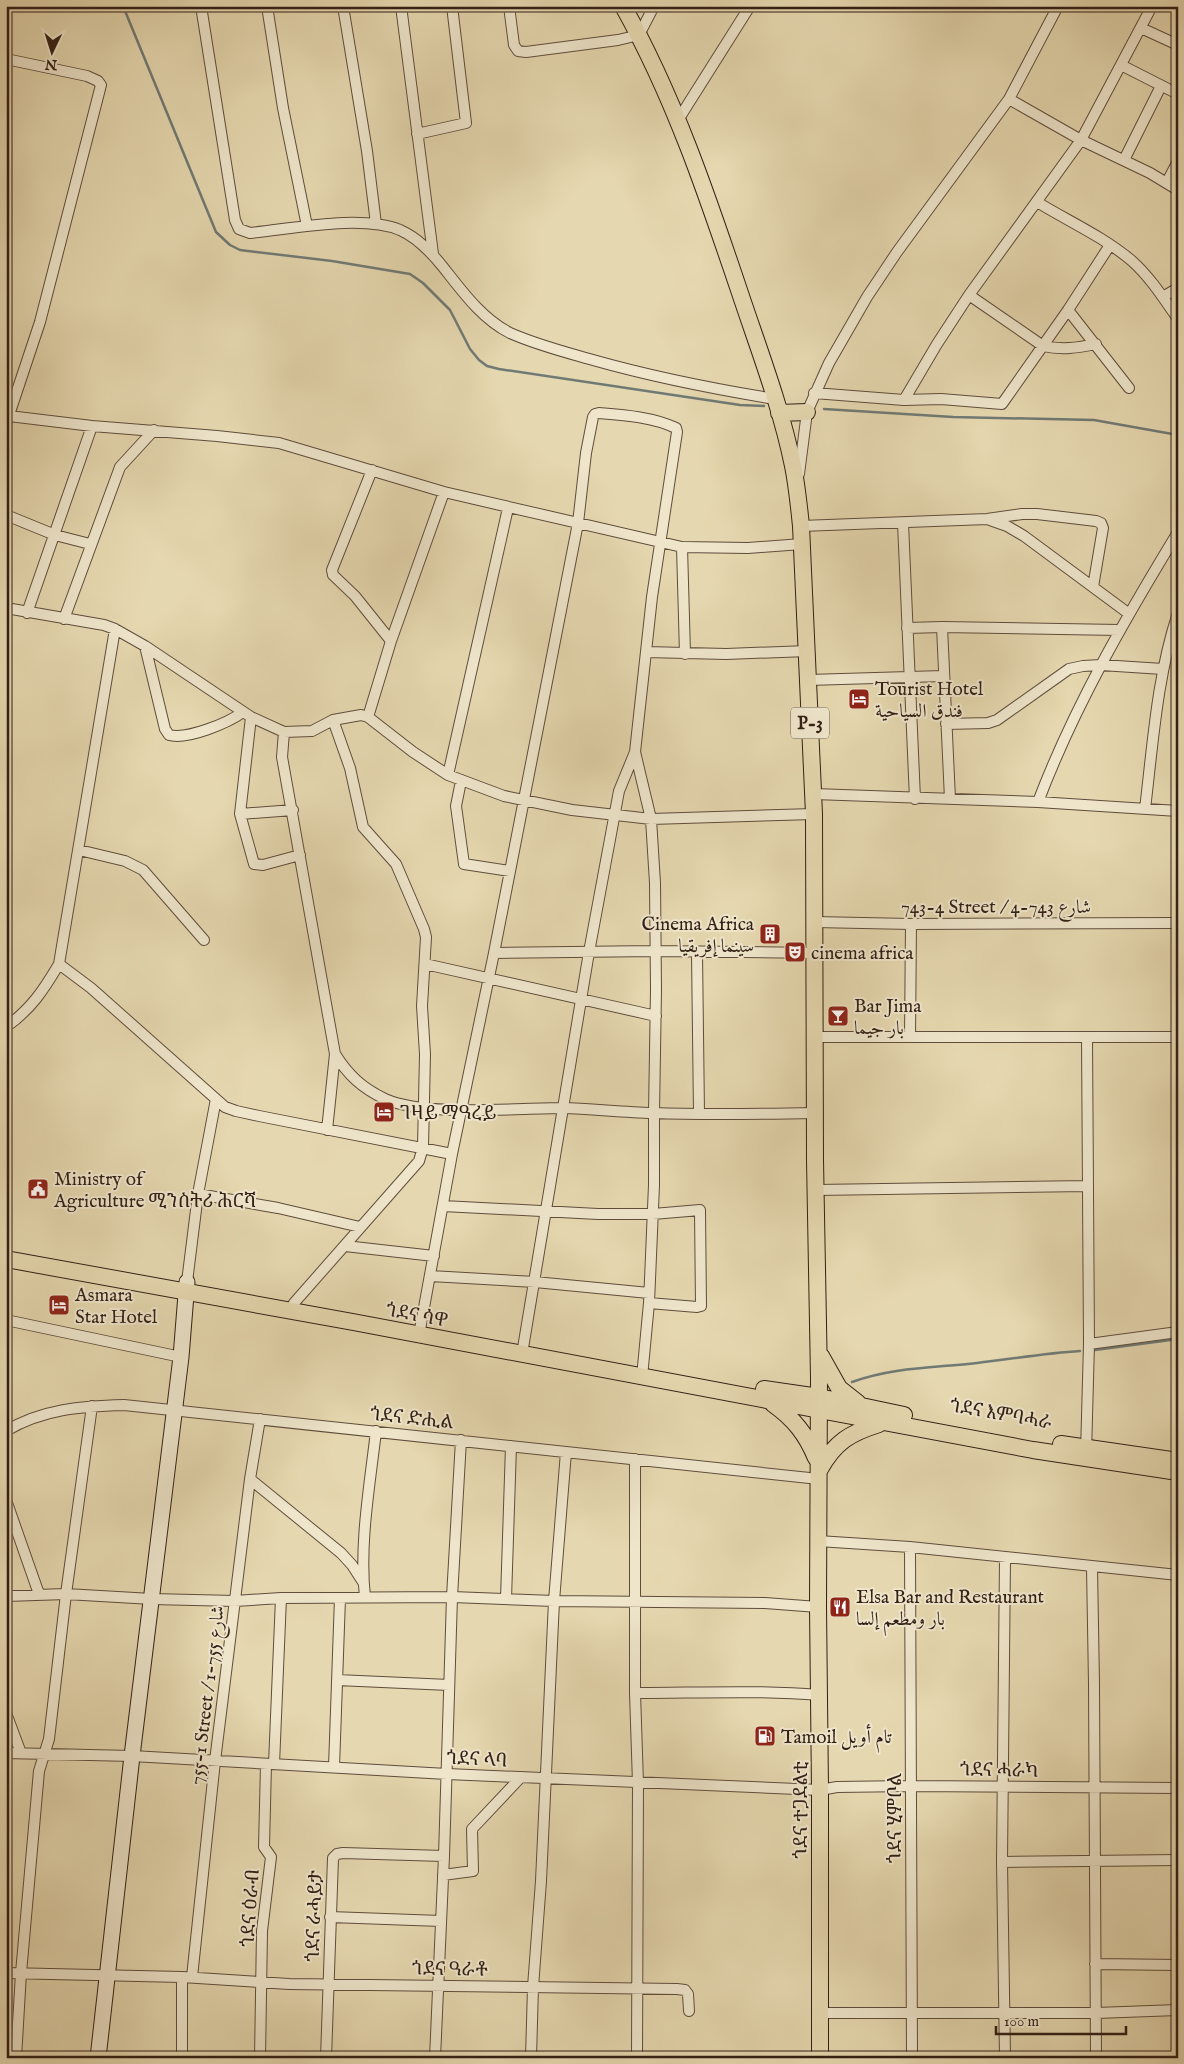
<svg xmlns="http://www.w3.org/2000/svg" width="1184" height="2064" viewBox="0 0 1184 2064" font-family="'IM FELL English',Amiri,'Noto Serif Ethiopic',serif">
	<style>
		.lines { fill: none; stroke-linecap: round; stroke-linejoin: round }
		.stream { stroke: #707a75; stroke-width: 2.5 }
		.street-casing { stroke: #5f4d3c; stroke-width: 12 }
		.secondary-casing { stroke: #321f16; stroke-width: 17 }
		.primary-casing { stroke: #321f16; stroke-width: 18 }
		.street { stroke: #eee5cb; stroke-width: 10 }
		.secondary { stroke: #eee5cb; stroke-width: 15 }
		.primary { stroke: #e5d7af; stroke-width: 16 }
		.labels { text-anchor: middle; stroke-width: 4; stroke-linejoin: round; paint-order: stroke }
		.shield { fill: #eee5cb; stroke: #6a5a4c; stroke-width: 1 }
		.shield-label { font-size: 18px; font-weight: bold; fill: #321f16 }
		.poi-label { font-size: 19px; fill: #321f16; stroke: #eee5cb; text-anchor: start }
		.street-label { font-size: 19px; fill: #321f16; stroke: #eee5cb }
	</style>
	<rect width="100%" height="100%" fill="#e5d7af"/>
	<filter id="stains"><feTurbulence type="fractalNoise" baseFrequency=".004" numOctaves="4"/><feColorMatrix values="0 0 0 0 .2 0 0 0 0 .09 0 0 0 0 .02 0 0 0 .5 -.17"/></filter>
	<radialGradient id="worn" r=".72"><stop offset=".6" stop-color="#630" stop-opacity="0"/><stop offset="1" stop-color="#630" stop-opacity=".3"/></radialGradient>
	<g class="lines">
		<path class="stream" d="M123,6l93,226 14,13 10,5 92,11 78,13 13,9 27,27 20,39 9,11 8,6 12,3 241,36 24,1
			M824,409l129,8 141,3 84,15
			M1095,1350l83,-11
			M852,1382c43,-15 81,-14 125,-19 35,-4 69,-10 103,-12"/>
		<g class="street-casing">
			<path id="street" d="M201,6l34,214 4,9 11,4c42,-4 111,-19 150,-3 18,8 31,22 43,37 19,24 39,52 67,66 27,12 55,19 83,27 60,17 121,29 182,39
				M267,6l16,102 24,118
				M343,6l24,145 9,73
				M401,6l32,248
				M509,6l5,39 4,6 8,1 92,-12 21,-5 15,-29
				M1141,28l37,17
				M6,59l81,17 11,5 3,4 -61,237 -34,102
				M1121,65l57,29
				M1009,99l72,41 69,33 28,17
				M678,120l72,-114
				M417,134l49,-11 -14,-117
				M1124,160l37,-74
				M1167,182l11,-21
				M1037,202c31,19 67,35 95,59 18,16 32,38 46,58
				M969,295l74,51c19,4 34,2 53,-2
				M1163,297l15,-9
				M1068,310l61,78
				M814,393l90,7 37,-1 61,5 66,-94 42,-65
				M904,400l33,-56 32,-49 112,-155 71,-134
				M9,416l83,10 125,10 62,7 165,49 238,55 66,1 54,-4
				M372,470l-40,100 1,5 22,21 36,45
				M799,474l8,-62 22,-49 38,-66 30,-45 112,-153 49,-93
				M6,515l49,20 35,9
				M990,520l17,6 17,10 104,77
				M903,523l12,276
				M801,526l186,-7 35,-5h15l59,7 5,2 2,5 -10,59
				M682,547l3,107
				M6,608l98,17 11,4 30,17 106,71 33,15 28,-1 21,-11 28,-5 7,2 45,35 35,23 56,21 68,14 79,9 163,-5
				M27,613l65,-187
				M64,619l56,-152 34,-37
				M942,627l178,3
				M907,628l35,-1 8,172
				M115,629l-56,335 32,24 134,119 11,4 23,5 193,38
				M145,646l20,83 4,6c18,5 59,-12 74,-23
				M646,652l80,2 82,-3
				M808,680l135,-4
				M251,717l-11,97 14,50 9,1 37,-10
				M368,717l23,-76 53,-149
				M946,724l42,-1 9,-3 72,-51 14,-3 18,-1 62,4
				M284,732l-2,25 53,297 -8,76
				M635,752l16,67 4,64 1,107 -2,123v72l-5,118 -7,74
				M448,775l60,-267
				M461,781l-5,25 8,58 46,7
				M814,794l224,8 140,9
				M1038,802c36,-95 87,-183 140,-270
				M1145,809c8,-66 12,-133 33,-196
				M240,814l53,-4
				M79,850l46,11 18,9 61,70
				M814,922l97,2 267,-1
				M494,953l161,-2 159,2
				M697,953l2,160
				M425,964l231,52
				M6,1027c25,-18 37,-36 53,-63
				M815,1037h363
				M910,1037l1,-113
				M335,1054c13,21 27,34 50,45 42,18 129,9 177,9 30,1 60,4 91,5 54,2 108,1 162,0
				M816,1190l271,-4
				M198,1194l80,14 82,19
				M443,1206l155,8h55l47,-4 1,96 -4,1 -48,-4
				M345,1246l89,10
				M430,1276l105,6 114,11
				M187,1282l11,-88 18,-95
				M290,1311l4,-8 125,-142 4,-14 2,-93 -3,-48 4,-69 -2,-8 -28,-65 -33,-37 -13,-59 -17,-48
				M6,1320l175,37
				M419,1335l33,-181 42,-201 84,-430 8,-70 7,-36 2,-3 4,-1c25,2 54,4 77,15l1,4 -25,165 -17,155 -16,39 -30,161 -67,402
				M1089,1344l89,-12
				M6,1431c36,-22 77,-25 118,-26l695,74
				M1086,1453l3,-109 -2,-307
				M635,1459v234l3,90 -1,275
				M250,1479l91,74 11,12 11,17
				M6,1500l33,94
				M818,1541l92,6 268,28
				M910,1547l2,511
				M1092,1567l2,117 2,374
				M6,1596l60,-2 86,5 83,2 46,-3 171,-1 102,4 211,2 53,4
				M365,1597c-6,-53 5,-113 11,-166
				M506,1599l5,-153
				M337,1680l112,5
				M635,1693c62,0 123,-3 184,2
				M6,1713l15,40
				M6,1753l126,3 315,18 373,16 17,-3 74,-1 267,2
				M274,1764l7,-166
				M334,1767l6,-169
				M1002,1862l176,-2
				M443,1875l30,-4 -1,-42 49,-52
				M330,1917l111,4
				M1095,1964l83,1
				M6,1973l176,4 107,7 388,5 8,1 3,4 1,17
				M192,1977l23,-216 35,-282 10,-60
				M821,2013h275l82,-3
				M16,2058l5,-85 18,-202 10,-32 17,-145 26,-188
				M182,2058v-81
				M260,2058l2,-127 9,-74 -7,-10 2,-83
				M326,2058l7,-200 4,-4 6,-1 101,3
				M435,2058l9,-202 8,-259 9,-157
				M531,2058l2,-71 8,-106 13,-280 12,-149
				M1005,2058l-3,-196 3,-304"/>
		</g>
		<g class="secondary-casing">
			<path id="secondary" d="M98,2058l34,-302 49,-399 6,-75"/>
		</g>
		<g class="primary-casing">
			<path id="primary" d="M623,6c51,91 84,189 117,287 19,57 41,114 53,173 4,20 6,40 8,60l13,288 1,346 4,218 -1,229 2,183v268
				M779,413l28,-1
				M6,1259l347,63 680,128 145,22
				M821,1356l18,32 19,15
				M764,1389l55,8 85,18
				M773,1404c21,15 33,30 43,54
				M1061,1444l117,17
				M820,1469c15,-27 30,-36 59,-45"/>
		</g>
		<use href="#street" class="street"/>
		<use href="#secondary" class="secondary"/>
		<use href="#primary" class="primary"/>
	</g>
	<defs>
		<g id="hotel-square" transform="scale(1.125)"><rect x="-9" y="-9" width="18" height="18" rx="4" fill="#8f2418" stroke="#eee5cb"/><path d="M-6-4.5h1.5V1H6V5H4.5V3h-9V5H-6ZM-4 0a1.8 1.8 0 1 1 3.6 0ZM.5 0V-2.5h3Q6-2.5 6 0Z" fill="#fff"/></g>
		<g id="building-square" transform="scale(1.125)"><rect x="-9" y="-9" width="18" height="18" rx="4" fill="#8f2418" stroke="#eee5cb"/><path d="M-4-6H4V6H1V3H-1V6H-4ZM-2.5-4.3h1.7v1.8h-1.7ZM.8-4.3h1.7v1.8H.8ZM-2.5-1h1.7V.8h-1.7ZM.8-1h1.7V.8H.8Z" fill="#fff"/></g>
		<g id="theatre-square" transform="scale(1.125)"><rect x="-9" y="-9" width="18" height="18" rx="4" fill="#8f2418" stroke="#eee5cb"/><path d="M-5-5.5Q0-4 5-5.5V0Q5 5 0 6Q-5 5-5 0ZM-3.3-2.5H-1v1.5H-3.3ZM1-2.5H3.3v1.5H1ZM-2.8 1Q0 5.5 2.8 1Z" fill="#fff"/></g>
		<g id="bar-square" transform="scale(1.125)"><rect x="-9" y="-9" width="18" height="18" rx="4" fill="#8f2418" stroke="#eee5cb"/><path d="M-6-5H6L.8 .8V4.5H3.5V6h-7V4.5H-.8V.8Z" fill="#fff"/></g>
		<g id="civic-square" transform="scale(1.125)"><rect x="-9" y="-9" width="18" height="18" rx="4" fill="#8f2418" stroke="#eee5cb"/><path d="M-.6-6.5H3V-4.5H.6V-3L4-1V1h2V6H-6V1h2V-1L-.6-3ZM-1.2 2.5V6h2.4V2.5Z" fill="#fff"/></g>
		<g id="restaurant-square" transform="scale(1.125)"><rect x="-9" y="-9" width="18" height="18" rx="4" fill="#8f2418" stroke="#eee5cb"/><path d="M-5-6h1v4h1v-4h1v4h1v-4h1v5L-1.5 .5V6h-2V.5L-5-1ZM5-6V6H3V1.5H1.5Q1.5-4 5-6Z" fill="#fff"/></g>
		<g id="fuel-square" transform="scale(1.125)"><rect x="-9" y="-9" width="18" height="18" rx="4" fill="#8f2418" stroke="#eee5cb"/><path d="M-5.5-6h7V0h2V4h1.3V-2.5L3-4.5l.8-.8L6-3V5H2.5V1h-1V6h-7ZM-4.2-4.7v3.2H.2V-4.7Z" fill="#fff"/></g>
	</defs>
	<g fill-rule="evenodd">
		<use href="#hotel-square" x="859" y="699"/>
		<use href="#building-square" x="770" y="934"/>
		<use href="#theatre-square" x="795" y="952"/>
		<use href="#bar-square" x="838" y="1016"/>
		<use href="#hotel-square" x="384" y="1112"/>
		<use href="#civic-square" x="38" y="1189"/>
		<use href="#hotel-square" x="59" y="1305"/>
		<use href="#restaurant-square" x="840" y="1607"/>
		<use href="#fuel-square" x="765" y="1736"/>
	</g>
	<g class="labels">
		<rect class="shield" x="791" y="707.5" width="38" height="31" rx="4"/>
		<g class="shield-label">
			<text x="810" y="729">P-3</text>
		</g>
		<g class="poi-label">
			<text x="875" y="695">Tourist Hotel<tspan x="875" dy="22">فندق السياحية</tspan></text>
			<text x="754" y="930" text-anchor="end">Cinema Africa<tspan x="754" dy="22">سينما إفريقيا</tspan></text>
			<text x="811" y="959">cinema africa</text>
			<text x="854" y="1012">Bar Jima<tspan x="854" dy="22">بار جيما</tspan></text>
			<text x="400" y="1119">ገዛይ ማዓረይ</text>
			<text x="54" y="1185">Ministry of<tspan x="54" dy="22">Agriculture ሚንስትሪ ሕርሻ</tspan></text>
			<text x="75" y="1301">Asmara<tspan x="75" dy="22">Star Hotel</tspan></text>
			<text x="856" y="1603">Elsa Bar and Restaurant<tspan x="856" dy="22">بار ومطعم إلسا</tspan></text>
			<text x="781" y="1743">Tamoil تام أويل</text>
		</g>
		<g class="street-label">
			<text x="996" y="913">743-4 Street / شارع 743-4</text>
			<text transform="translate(417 1314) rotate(11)" y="7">ጎደና ሳዋ</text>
			<text transform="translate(1001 1413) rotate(10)" y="7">ጎደና እምባሓራ</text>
			<text transform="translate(412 1417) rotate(6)" y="7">ጎደና ድሒል</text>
			<text transform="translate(206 1695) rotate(-83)" y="7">755-1 Street / شارع 755-1</text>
			<text transform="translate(477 1758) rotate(3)" y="7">ጎደና ላባ</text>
			<text transform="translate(999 1769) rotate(1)" y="7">ጎደና ሓራካ</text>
			<text transform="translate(800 1810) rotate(-90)" y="7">ጎደና ተጋደልቲ</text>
			<text transform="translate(894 1818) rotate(-90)" y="7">ጎደና ሂምቦል</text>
			<text transform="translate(249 1908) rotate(-86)" y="7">ጎደና ዕራብ</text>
			<text transform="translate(313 1916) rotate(-88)" y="7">ጎደና ራሓይታ</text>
			<text transform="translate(450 1968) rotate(1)" y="7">ጎደና ዓራቶ</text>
		</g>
	</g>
	<rect width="1184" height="2064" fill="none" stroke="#e5d7af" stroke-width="25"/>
	<rect x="8" y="8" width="1169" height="2049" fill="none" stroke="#321f16" stroke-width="2.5"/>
	<rect x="12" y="12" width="1159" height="2039" fill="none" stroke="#321f16"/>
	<g transform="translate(52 52) rotate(184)" stroke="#eee5cb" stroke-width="4" paint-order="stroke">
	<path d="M0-4L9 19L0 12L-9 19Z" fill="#321f16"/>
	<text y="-8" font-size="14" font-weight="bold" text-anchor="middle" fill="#321f16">N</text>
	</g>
	<path d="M996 2026v8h130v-8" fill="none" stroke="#321f16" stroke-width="2.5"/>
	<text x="1004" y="2026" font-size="15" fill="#321f16" stroke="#eee5cb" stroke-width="4" paint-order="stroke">100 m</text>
	<rect width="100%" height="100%" filter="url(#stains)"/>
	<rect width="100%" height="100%" fill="url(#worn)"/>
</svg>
